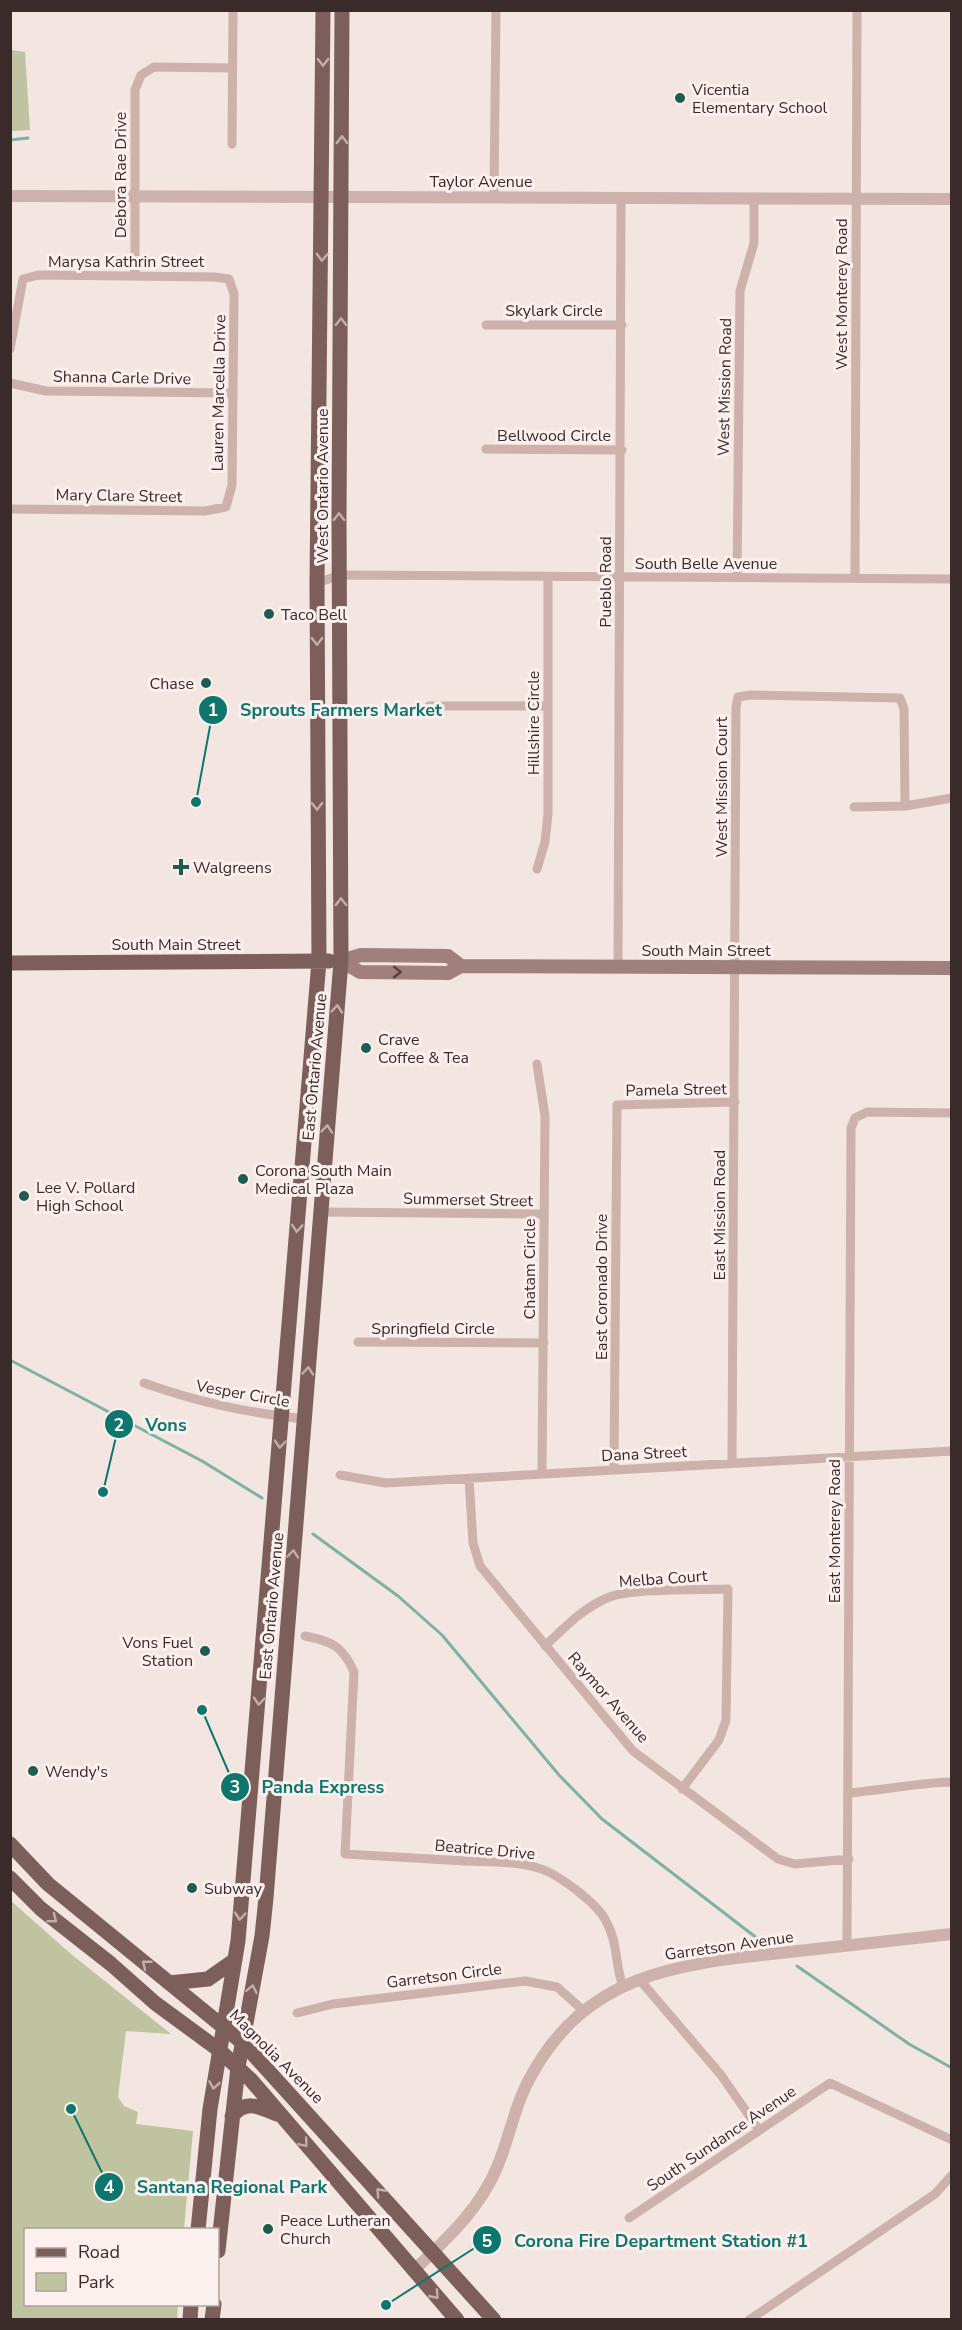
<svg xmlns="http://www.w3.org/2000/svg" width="962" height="2330" viewBox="0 0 962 2330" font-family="'Nunito Sans',sans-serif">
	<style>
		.green { fill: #c0c39f }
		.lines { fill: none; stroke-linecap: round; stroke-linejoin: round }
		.stream { stroke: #7eb1a6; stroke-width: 3 }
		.minor { stroke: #ccb2ab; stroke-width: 9 }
		.tertiary { stroke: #ccb2ab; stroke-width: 12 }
		.secondary { stroke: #a0807c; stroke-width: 14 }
		.primary { stroke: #7c5e5b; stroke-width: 15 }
		.oneway { stroke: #c2aeab }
		.oneway2 { stroke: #54403e }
		.poi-dot { fill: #1f5c50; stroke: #fbf0ed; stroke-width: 2 }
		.labels { text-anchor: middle; stroke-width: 6; stroke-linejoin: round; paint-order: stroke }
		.poi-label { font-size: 16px; fill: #3a2b2a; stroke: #fbf0ed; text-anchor: start }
		.street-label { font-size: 16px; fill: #3a2b2a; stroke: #fbf0ed }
		.leader { fill: none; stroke: #0f766e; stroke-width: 2 }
		.callout-dot { fill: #0f766e; stroke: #fbf0ed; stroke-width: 2 }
		.mark-label { font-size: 18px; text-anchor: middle; font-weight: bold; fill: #fff }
		.callout-label { font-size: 18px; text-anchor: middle; font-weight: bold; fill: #0f766e; stroke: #fbf0ed; stroke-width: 6; stroke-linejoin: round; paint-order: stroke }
	</style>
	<rect width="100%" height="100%" fill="#f3e5e0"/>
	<path class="green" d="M11,50l14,2 5,78 -19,1z
		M11,1901l60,53 100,80 -45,-3 -8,66 6,9 14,6 -2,12 57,7 -9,98 -158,1v74l152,1 -1,14h-166z"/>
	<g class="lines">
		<path class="stream" d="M10,140l18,-2
			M10,1360l192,101 60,37
			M313,1534l85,62 44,39 117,140 43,44 160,123
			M797,1966l112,78 43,24"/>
		<path class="minor" d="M232,144l1,-134
			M494,197l2,-187
			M135,276v-186l6,-15 13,-8 78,1
			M486,325h136
			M10,349l13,-70 15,-4 176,2 15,2 5,15 -2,191 -6,22 -21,4 -195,-2
			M10,383l36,8 187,2
			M486,449l136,1
			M737,578l3,-287 14,-48v-45
			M855,578l2,-568
			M317,583l23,-8 612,4
			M429,706h119
			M854,807l51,-1 47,-8
			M537,869l8,-27 3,-28v-237
			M618,967l3,-769
			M537,1064l8,52 -3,358
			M320,1212l224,2
			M358,1342l186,1
			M144,1383c57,20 100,29 160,36
			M732,1463l4,-756 2,-10 13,-2 149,3 4,11 1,97
			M614,1470l3,-365 118,-3
			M340,1475l46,8 566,-32
			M469,1478l4,65 7,23 153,185 145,108 17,5 54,-5
			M305,1636c26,5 38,10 49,36l-9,182c40,2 80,5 120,7 24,1 50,0 73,7 19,5 59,35 68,53 12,21 9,44 17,66
			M545,1646c19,-18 38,-38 62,-48 23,-10 93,-8 121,-9l-2,131 -7,20 -37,49
			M849,1793c35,-3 68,-10 103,-11
			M847,1945l4,-817 4,-10 12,-6 85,1
			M639,1979l82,96 38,55
			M297,2013l36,-9 192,-23 32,6 28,25
			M629,2218l201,-135 122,57
			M749,2320l186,-126 17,-19"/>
		<path class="tertiary" d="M10,196l942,3
			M413,2271c33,-31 68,-63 85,-106 12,-29 17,-61 33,-89 58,-106 151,-112 258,-124 54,-6 108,-12 163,-18"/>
		<path class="secondary" d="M341,961l19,11 88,1 13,-7 491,2
			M341,961l20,-6 87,1 13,10"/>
		<path class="primary" d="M10,963l319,-2
			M10,1844l38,40 195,159 251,277
			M10,1878l31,31 70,55 44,39 64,47 32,30 206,240
			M169,1983l39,-4 27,-19
			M232,2116c14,-17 28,-9 45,-2
			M198,2230l12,-121 28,-168 81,-980 -2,-378 6,-573
			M218,2251l20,-184 24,-131 4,-38 75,-937 -2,-444 3,-507
			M190,2320l1,-16
			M212,2320l2,-16"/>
	</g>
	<defs><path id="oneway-chevron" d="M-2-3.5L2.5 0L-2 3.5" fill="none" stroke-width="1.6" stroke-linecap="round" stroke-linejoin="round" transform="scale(1.5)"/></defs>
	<g class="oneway">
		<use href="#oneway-chevron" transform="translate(323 62) rotate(90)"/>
		<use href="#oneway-chevron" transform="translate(342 140) rotate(-90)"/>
		<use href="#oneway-chevron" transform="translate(322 257) rotate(92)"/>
		<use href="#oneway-chevron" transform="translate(341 322) rotate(-89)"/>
		<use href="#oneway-chevron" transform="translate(339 517) rotate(-90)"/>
		<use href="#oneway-chevron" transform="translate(317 641) rotate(90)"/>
		<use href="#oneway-chevron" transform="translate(317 806) rotate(90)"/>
		<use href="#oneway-chevron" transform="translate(341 902) rotate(-90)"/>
		<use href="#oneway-chevron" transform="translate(337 1009) rotate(-85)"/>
		<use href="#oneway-chevron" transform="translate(327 1129) rotate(-85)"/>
		<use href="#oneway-chevron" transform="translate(297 1228) rotate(94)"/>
		<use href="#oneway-chevron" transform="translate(308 1371) rotate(-85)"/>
		<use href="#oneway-chevron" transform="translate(280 1444) rotate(95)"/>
		<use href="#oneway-chevron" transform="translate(293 1554) rotate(-85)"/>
		<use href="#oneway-chevron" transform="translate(259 1701) rotate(95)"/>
		<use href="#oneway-chevron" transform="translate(240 1916) rotate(95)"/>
		<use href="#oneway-chevron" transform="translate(53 1919) rotate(38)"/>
		<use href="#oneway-chevron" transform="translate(146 1964) rotate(-141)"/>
		<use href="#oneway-chevron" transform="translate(252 1989) rotate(-79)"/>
		<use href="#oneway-chevron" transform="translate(214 2085) rotate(99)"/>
		<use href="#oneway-chevron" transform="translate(304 2143) rotate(50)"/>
		<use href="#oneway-chevron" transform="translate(380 2192) rotate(-132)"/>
		<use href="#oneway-chevron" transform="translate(435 2295) rotate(48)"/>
	</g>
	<use class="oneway2" href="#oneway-chevron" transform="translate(397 972) rotate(1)"/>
	<g class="poi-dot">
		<circle cx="680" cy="98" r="6"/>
		<circle cx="269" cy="614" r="6"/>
		<circle cx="206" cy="683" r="6"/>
		<path d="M178 858h6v6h6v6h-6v6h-6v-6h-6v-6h6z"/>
		<circle cx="366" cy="1048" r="6"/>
		<circle cx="243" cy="1179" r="6"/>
		<circle cx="24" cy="1196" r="6"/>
		<circle cx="205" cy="1651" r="6"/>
		<circle cx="33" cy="1771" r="6"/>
		<circle cx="192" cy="1888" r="6"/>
		<circle cx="268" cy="2229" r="6"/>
	</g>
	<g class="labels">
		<g class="poi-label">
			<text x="692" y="95">Vicentia<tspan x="692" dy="18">Elementary School</tspan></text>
			<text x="281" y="620">Taco Bell</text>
			<text x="194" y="689" text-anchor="end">Chase</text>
			<text x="193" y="873">Walgreens</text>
			<text x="378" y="1045">Crave<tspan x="378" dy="18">Coffee &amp; Tea</tspan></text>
			<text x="255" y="1176">Corona South Main<tspan x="255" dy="18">Medical Plaza</tspan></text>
			<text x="36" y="1193">Lee V. Pollard<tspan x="36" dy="18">High School</tspan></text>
			<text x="193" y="1648" text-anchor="end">Vons Fuel<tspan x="193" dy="18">Station</tspan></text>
			<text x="45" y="1777">Wendy's</text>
			<text x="204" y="1894">Subway</text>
			<text x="280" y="2226">Peace Lutheran<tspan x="280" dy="18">Church</tspan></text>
		</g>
		<g class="street-label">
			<text transform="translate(120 175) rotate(-90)" y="6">Debora Rae Drive</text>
			<text x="481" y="187">Taylor Avenue</text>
			<text x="126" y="267">Marysa Kathrin Street</text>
			<text transform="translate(841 294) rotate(-90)" y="6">West Monterey Road</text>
			<text x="554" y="316">Skylark Circle</text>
			<text transform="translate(122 377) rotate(1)" y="6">Shanna Carle Drive</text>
			<text transform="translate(724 387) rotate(-89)" y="6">West Mission Road</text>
			<text transform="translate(218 393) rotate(-89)" y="6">Lauren Marcella Drive</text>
			<text x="554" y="441">Bellwood Circle</text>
			<text transform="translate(322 486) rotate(-90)" y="6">West Ontario Avenue</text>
			<text transform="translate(119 495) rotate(1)" y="6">Mary Clare Street</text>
			<text x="706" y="569">South Belle Avenue</text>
			<text transform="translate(605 582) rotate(-90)" y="6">Pueblo Road</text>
			<text transform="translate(533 723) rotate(-90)" y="6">Hillshire Circle</text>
			<text transform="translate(721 787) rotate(-90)" y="6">West Mission Court</text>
			<text x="176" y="950">South Main Street</text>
			<text x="706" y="956">South Main Street</text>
			<text transform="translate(314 1067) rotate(-85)" y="6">East Ontario Avenue</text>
			<text transform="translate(676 1089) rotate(-1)" y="6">Pamela Street</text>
			<text transform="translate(468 1199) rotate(1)" y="6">Summerset Street</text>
			<text transform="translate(719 1215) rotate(-90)" y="6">East Mission Road</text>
			<text transform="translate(529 1269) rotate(-90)" y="6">Chatam Circle</text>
			<text transform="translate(601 1287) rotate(-90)" y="6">East Coronado Drive</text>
			<text x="433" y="1334">Springfield Circle</text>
			<text transform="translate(243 1393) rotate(10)" y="6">Vesper Circle</text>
			<text transform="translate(644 1453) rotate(-3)" y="6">Dana Street</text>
			<text transform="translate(834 1531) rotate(-90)" y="6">East Monterey Road</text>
			<text transform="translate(663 1578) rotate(-4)" y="6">Melba Court</text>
			<text transform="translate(271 1606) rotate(-85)" y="6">East Ontario Avenue</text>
			<text transform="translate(609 1697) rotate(49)" y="6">Raymor Avenue</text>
			<text transform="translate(485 1849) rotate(5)" y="6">Beatrice Drive</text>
			<text transform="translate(729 1945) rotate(-8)" y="6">Garretson Avenue</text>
			<text transform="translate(444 1975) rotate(-7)" y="6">Garretson Circle</text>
			<text transform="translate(277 2056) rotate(45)" y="6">Magnolia Avenue</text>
			<text transform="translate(721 2138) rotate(-34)" y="6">South Sundance Avenue</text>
		</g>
	</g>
	<path class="leader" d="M196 802L213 710M103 1492L119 1424M202 1710L235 1787M71 2109L109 2187M386 2305L487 2240"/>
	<g class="callout-dot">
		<circle cx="196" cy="802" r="6"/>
		<circle cx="103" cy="1492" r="6"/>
		<circle cx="202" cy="1710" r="6"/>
		<circle cx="71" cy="2109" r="6"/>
		<circle cx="386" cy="2305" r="6"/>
		<circle cx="213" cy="710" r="15"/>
		<circle cx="119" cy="1424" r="15"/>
		<circle cx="235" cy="1787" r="15"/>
		<circle cx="109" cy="2187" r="15"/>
		<circle cx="487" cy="2240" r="15"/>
	</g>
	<g class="mark-label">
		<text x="213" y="716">1</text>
		<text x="119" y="1431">2</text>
		<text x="235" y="1793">3</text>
		<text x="109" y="2193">4</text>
		<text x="487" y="2247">5</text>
	</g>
	<g class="callout-label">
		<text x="341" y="716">Sprouts Farmers Market</text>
		<text x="166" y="1431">Vons</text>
		<text x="323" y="1793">Panda Express</text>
		<text x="232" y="2193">Santana Regional Park</text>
		<text x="661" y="2247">Corona Fire Department Station #1</text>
	</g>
	<rect width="962" height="2330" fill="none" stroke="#3a2b2a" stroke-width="24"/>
	<rect x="24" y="2228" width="195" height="78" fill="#fbf0ed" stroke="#aea19f" stroke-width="1.5"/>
	<rect x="36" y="2248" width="30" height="9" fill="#7c5e5b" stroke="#aea19f" stroke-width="1.5"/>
	<text x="78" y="2258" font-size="18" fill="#3a2b2a">Road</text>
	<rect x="36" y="2273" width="30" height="18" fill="#c0c39f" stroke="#aea19f" stroke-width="1.5"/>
	<text x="78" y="2288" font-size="18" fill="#3a2b2a">Park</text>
</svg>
